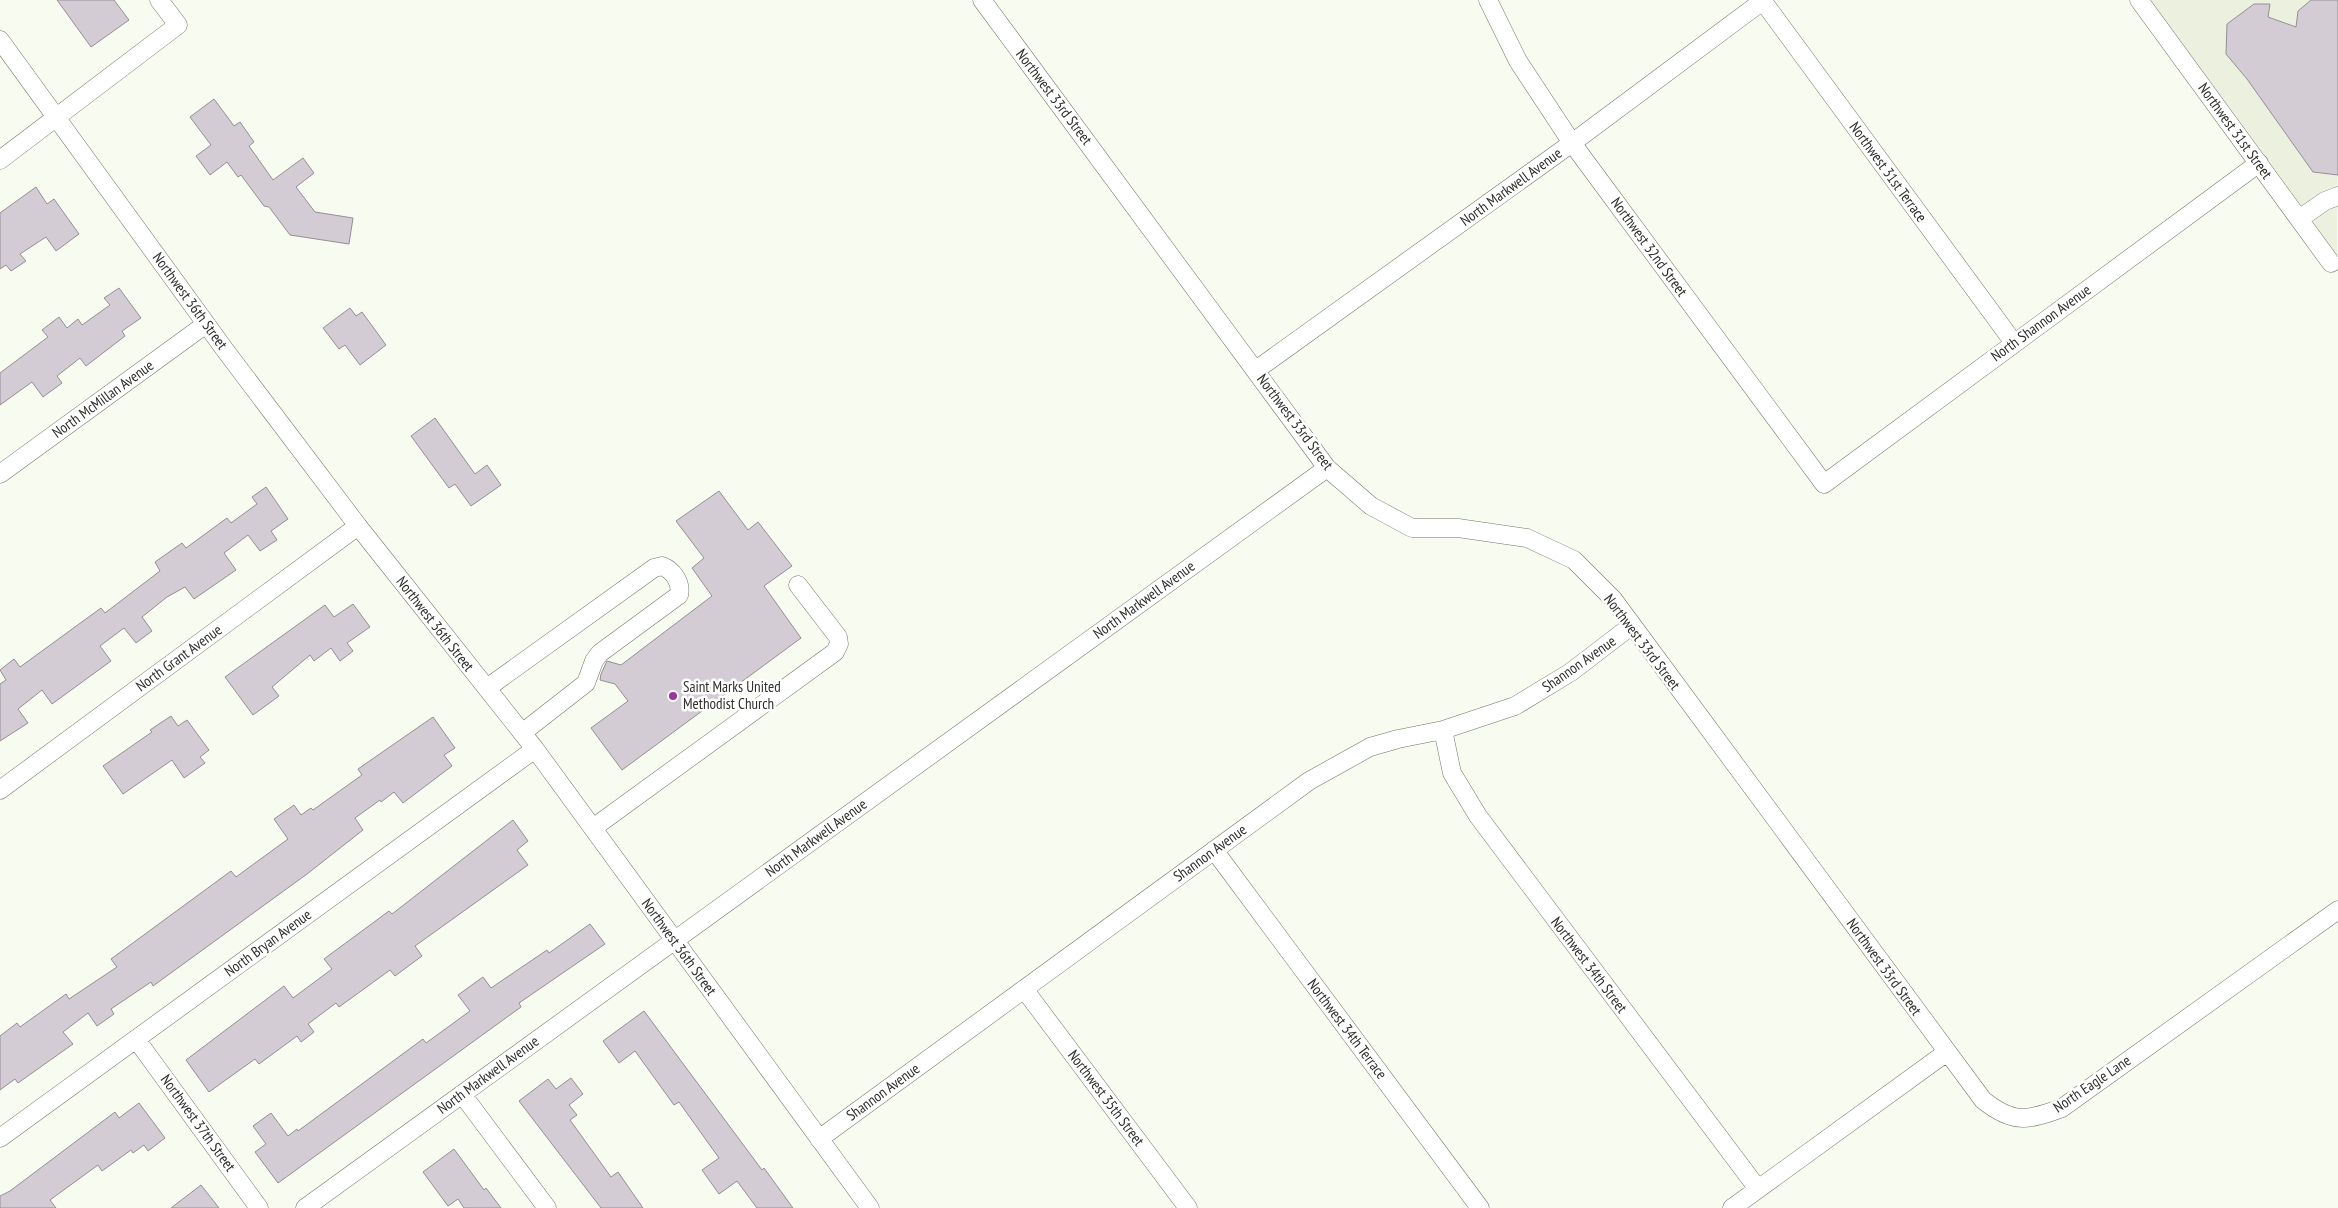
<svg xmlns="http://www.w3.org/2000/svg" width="2338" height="1208" viewBox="0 0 2338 1208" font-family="'PT Sans Narrow',sans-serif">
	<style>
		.built { fill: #ecf1df }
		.building { fill: #d4ccd4; stroke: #958e95 }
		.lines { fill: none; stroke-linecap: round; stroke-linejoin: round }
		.minor-casing { stroke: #73756c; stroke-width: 19 }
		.minor { stroke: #fff; stroke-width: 18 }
		.poi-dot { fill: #98369d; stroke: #fff; stroke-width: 2 }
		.labels { text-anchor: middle; stroke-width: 5; stroke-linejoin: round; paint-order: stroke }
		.street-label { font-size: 15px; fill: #2f302c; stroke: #fff }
		.poi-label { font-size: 15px; fill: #2f302c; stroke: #fff; text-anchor: start }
	</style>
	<rect width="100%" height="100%" fill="#f8fbf0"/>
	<path class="built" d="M2151,0h187l-1,258z"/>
	<path class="building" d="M57,0h57l15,20 -38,27z
		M2311,0h27v175l-25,-3 -66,-93 -21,-25 1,-30 27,-20h16l-2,13 28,10 2,-16z
		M214,99l20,27 6,-4 14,20 -5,4 24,34 30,-22 11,15 -18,14 19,25 38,6 -4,26 -59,-9 -21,-28 -5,-1 -23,-31 -3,2 -11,-15 -17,13 -14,-19 15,-11 -21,-28z
		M36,187l11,17 7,-5 25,35 -23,17 -10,-14 -26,17 6,7 -15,10 -5,-6 -6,4v-56z
		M119,288l22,30 -19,13 3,5 -39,30 -6,-8 -23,18 5,7 -19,14 -11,-15 -32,23v-32l48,-36 -6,-7 17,-13 8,11 11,-9 4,6 28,-20 -6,-7z
		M350,308l6,8 6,-4 24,33 -26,20 -15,-20 -6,4 -16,-21z
		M435,418l40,56 12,-9 14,20 -30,21 -16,-22 -6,4 -38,-52z
		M266,487l22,32 -17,12 6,9 -17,11 -12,-16 -24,18 12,17 -42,29 -9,-12 -18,10 -25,20 10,14 -16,12 -12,-15 -24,18 11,15 -59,43 -10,-14 -24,19 10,14 -28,18v-57l6,-4 -6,-10 14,-11 6,8 81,-59 4,5 55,-42 -5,-9 27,-19 4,5 41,-30 4,5 26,-19 -5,-7z
		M719,491l29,39 10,-8 34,44 -28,20 37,52 -179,132 -31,-42 37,-27 -13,-17 -15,-4 1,-6 6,-13 14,4 91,-69 -20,-28 12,-10 -28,-37z
		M353,604l17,23 -23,16 6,8 -13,10 -9,-13 -17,13 -4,-6 -38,32 7,9 -26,19 -28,-38 100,-72 9,12z
		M171,716l7,10 9,-6 22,30 -9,7 5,6 -21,15 -12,-18 -49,34 -20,-28 49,-34 -2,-2z
		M433,717l22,31 -11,7 8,11 -49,37 -9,-11 -13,10 -1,-2 -25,18 8,12 -56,44 -154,112 -2,-4 -40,27 3,5 -17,12 -9,-13 -25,19 10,12 -55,39 -3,-4 -15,11v-54l17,-13 3,4 46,-33 3,5 48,-32 -6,-8 120,-88 5,6 52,-38 -14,-20 20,-14 7,10 10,-7 2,2 49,-35 -4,-6z
		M513,820l15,21 -11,9 11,15 -113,81 7,10 -27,20 -5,-6 -51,37 -3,-4 -28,21 6,8 -13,10 -4,-6 -38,28 -4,-5 -46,33 -23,-32 98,-74 9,12 39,-29 -8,-10 65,-48 3,3z
		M590,924l15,20 -86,59 2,4 -243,176 -23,-31 11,-8 -13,-18 18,-13 17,23 9,-7 1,2 125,-92 3,4 44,-32 -12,-16 25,-18 8,11 56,-38 2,3z
		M644,1011l118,159 2,-2 29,40h-36l-20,-27 -18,13 -17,-24 17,-12 -40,-56 -5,3 -39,-54 -16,12 -16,-22z
		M571,1078l12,16 -14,11 8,10 -7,5 41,57 7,-5 25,36h-42l-82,-107 29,-22 8,10z
		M139,1103l26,35 -17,13 -4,-6 -11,8 -2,-3 -29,21 -4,-6 -48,35 6,8h-56v-12l10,-5 105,-79 4,6z
		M454,1149l30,41 2,-2 15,20h-37l-6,-9 -10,7 -25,-34z
		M201,1185l18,23h-48z"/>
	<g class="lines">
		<g class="minor-casing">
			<path id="minor" d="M982,0l345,468 44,38 41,22h46l69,10 47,22 39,39 370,501c30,24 44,21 79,8l276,-198
				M1488,0l30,61 54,82 252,341 435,-321
				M1762,0l252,343
				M2139,0l192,263
				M0,40l225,310 133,176 177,223 335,459
				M0,160l178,-135 -19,-25
				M2299,219l26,-18 13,-5
				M1256,370l316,-227 192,-143
				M0,474l206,-150
				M487,688l167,-120 8,-2c11,4 20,17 17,29l-79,58 -6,8 -8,22 -64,50
				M1443,730l9,43 26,43 280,373
				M0,790l358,-264
				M593,828l242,-176 4,-8 -1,-7 -40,-52
				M1214,850l266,358
				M1024,989l164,219
				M136,1039l123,169
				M462,1094l85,114
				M0,1138l535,-389
				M819,1139l490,-358 61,-34 28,-8 45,-9 72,-24 56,-34 60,-46
				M305,1208l1022,-740
				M1732,1208l215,-156"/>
		</g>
		<use href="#minor" class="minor"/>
	</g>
	<circle class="poi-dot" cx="673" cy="696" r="5"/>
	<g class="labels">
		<g class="street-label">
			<text transform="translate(1054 97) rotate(53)" y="5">Northwest 33rd Street</text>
			<text transform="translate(2235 131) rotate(54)" y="5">Northwest 31st Street</text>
			<text transform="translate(1888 172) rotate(54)" y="5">Northwest 31st Terrace</text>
			<text transform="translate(1511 187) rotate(-36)" y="5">North Markwell Avenue</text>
			<text transform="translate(1649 247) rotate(54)" y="5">Northwest 32nd Street</text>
			<text transform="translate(190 301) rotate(54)" y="5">Northwest 36th Street</text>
			<text transform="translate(2041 323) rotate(-36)" y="5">North Shannon Avenue</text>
			<text transform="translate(103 399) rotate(-36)" y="5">North McMillan Avenue</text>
			<text transform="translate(1295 422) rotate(53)" y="5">Northwest 33rd Street</text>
			<text transform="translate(1144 600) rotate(-36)" y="5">North Markwell Avenue</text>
			<text transform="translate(435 624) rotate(52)" y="5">Northwest 36th Street</text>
			<text transform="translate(1642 642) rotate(53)" y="5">Northwest 33rd Street</text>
			<text transform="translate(179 658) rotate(-36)" y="5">North Grant Avenue</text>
			<text transform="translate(1579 664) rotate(-35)" y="5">Shannon Avenue</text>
			<text transform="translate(816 838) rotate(-36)" y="5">North Markwell Avenue</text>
			<text transform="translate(1210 853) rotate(-36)" y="5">Shannon Avenue</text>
			<text transform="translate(268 943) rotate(-36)" y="5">North Bryan Avenue</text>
			<text transform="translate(679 947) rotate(54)" y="5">Northwest 36th Street</text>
			<text transform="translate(1589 965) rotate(53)" y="5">Northwest 34th Street</text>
			<text transform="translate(1884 967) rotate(54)" y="5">Northwest 33rd Street</text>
			<text transform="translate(1347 1029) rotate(53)" y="5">Northwest 34th Terrace</text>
			<text transform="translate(488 1075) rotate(-36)" y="5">North Markwell Avenue</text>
			<text transform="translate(2092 1084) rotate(-34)" y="5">North Eagle Lane</text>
			<text transform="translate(883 1092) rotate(-36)" y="5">Shannon Avenue</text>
			<text transform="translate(1106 1098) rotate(53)" y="5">Northwest 35th Street</text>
			<text transform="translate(198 1123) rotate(54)" y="5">Northwest 37th Street</text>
		</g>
		<g class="poi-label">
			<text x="683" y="692">Saint Marks United<tspan x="683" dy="17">Methodist Church</tspan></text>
		</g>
	</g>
</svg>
